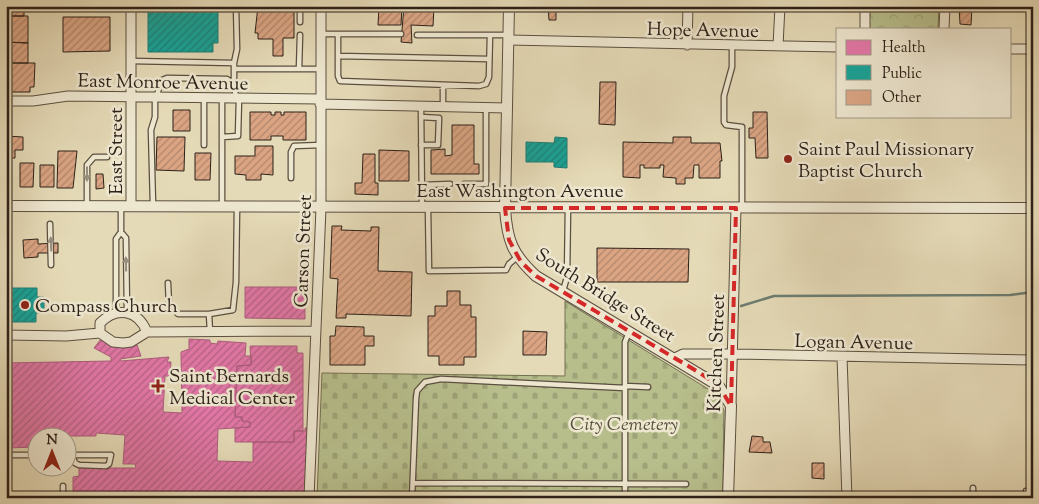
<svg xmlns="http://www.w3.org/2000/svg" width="1039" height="504" viewBox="0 0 1039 504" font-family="'Sorts Mill Goudy',serif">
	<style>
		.cemetery { fill: url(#cemetery-stones); stroke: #727052 }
		.park { fill: url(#park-crowns); stroke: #727052 }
		.health { fill: url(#health-hatch); stroke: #ac5d7d }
		.public { fill: url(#public-hatch); stroke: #1e7c72 }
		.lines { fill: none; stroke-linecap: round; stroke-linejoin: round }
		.stream { stroke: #6c7d71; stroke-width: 2.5 }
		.building { fill: url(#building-hatch); stroke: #2d2119 }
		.service-casing { stroke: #5b4f40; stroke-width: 7 }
		.minor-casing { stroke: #5b4f40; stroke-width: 11 }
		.tertiary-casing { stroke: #5b4f40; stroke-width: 12 }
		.service { stroke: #eee7d0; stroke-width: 4.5 }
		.minor { stroke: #eee7d0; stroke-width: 9 }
		.tertiary { stroke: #eee7d0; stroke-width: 10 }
		.oneway { fill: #978e7e }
		.marked { fill: none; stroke: #d62828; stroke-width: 4; stroke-dasharray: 10 6; stroke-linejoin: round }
		.poi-dot { fill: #8f2418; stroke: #eee7d0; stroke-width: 2 }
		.labels { text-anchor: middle; stroke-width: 5; stroke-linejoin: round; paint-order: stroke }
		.street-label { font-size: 19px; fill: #2d2119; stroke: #eee7d0 }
		.poi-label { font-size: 19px; fill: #2d2119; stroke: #eee7d0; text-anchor: start }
		.park-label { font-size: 19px; font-style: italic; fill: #56503c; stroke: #eee7d0 }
	</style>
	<defs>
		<pattern id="cemetery-stones" width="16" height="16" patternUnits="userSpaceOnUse" patternTransform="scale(1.25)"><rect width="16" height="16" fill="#b7be8c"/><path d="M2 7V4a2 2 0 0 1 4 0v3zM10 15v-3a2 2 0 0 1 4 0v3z" fill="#9ea378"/></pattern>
		<pattern id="park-crowns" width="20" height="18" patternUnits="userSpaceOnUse" patternTransform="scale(1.25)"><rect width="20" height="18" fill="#b7be8c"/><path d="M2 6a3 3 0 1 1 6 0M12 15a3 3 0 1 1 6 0" fill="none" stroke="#9ea378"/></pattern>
		<pattern id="health-hatch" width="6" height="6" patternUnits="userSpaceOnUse" patternTransform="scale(1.25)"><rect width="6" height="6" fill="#e377a8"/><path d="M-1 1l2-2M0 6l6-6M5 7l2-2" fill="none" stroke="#b86188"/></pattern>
		<pattern id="public-hatch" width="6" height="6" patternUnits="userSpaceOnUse" patternTransform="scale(1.25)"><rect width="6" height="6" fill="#17a398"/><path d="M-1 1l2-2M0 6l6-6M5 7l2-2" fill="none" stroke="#15847b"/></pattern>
		<pattern id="building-hatch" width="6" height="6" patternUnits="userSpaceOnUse" patternTransform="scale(1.25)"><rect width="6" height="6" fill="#dba584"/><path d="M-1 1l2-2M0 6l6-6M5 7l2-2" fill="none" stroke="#b2866b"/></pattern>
	</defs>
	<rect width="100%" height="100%" fill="#e5dab7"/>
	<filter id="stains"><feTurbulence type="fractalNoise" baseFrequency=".004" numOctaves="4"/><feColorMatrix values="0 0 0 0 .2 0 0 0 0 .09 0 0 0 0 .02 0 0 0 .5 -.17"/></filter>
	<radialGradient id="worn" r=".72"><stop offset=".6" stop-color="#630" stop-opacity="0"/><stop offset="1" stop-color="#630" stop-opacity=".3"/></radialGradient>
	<path class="cemetery" d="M565,301l148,91 7,8 4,11 -1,87h-406l5,-125 243,3z"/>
	<path class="park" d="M870,6h69l-1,23h-69z"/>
	<path class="health" d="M245,287h60v32l-60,-1z
		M101,339l16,8 20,-2 4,11 -21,3 1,2 48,-4 -2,5h4l-1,14h-5l-2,36 19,1 -1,-61 8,-3v-10l21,1v3l7,1 1,-3 28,2 -1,13h7l-1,9 -14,1 -2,51h7v4l8,1v5l-32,2 -1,32 36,1v-20h41v-11h11v-3h5v12h-3l-2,58h-232v-21l6,-1v-8h57l-1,-4h-12l2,-29 -29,-2v3h-58v11l-32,1v-85l105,-2v-4l-17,-9z
		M250,346h47v7h6v78h-9v11h-59v-14l15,-1v-5l-8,-1v-4h-7l2,-51 14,-1z"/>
	<path class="public" d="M148,6h70v37h-5v9h-65z
		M555,137l12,1v30l-13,-1v-5h-28v-20l28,1z
		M6,288h31v9h7v16h-8v9h-30z"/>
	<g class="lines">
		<path class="stream" d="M741,306l33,-10 236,-1 23,-3"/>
	</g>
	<path class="building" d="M6,6h18v10h-18z
		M258,6h36v32h-11v18h-10v-17h-15v-6h-3z
		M379,6h23l-1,19h-23z
		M404,6h52l-22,1 -1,19 -22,-1 1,18 -11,-1z
		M548,6h8v14h-7z
		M959,6h13l-1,19 -11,-1z
		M6,16h22v27l-22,-1z
		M63,17h47v34l-47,1z
		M6,42l22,1v20h-22z
		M6,63h29l-1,24h-4v5h-24z
		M600,82h16l-1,43 -16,-1z
		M173,110h17v21h-17z
		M250,112h21v3h4v-3h6v3h3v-3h22v28h-23v-4h-12v4h-21z
		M753,112h14l1,46h-12l-1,-20h-6v-10h4z
		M452,125h22v39h5v10h-48v-24l14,-1v7l7,-1z
		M6,136l17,1v13h-8v8h-9z
		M157,137h28l-1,34 -28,-1z
		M673,137h18v6h29l2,18h-2v17h-21v-13h-5l-1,13h-8v6h-9v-6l-13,-1 1,-12h-4v3h-16v-3h-4v13l-17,-1v-35l50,1z
		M255,146h18v29l-12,-1v6h-15v-5l-11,-1v-18h20z
		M379,150l30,1v30h-30z
		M58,151h19l-4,37h-16z
		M195,153h16l-1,27h-15z
		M363,154h12v29h3v12l-23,-1v-11h7z
		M20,163h14l-1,24h-13z
		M40,165h14v22h-14z
		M96,174h7l1,14 -8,1z
		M332,226h10l-1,4 30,1v-4h8l-1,44 34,1 -1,44 -65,-2v4h-10l2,-39 -8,-1z
		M38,239v5l20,-1v10h-20v4l-14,1 -1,-18z
		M597,248l92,1 -1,33h-91z
		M447,291h13v14h11v12h5v40h-12v8h-25v-9h-11v-40h7v-10h12z
		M336,326l28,1v9h10v10h-9v19h-35v-29h5z
		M523,331l24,1 -1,23h-23z
		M752,436l11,1v5h7l2,11 -23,-1z
		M812,463h12v16l-12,-1z"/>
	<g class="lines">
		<g class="service-casing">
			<path id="service" d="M300,22v-12l6,-4
				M321,34h80
				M338,34v42l2,5 139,5 7,-2 3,-7 1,-42
				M417,35h91
				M732,46v21l-8,29v26l2,3 16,2v81
				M338,56l151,3
				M131,61l103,2
				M234,69h86
				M299,69l1,-34
				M234,84v-21l3,-14 -1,-43
				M443,85v21
				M157,97l3,-16 7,-3 60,1 7,5 2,14
				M204,98v47
				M222,98v108
				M421,106l1,101
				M222,137l16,-1 1,-37
				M421,145h17l1,-27 -18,-1
				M291,178v-26l3,-6 27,-1
				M464,184h22v-76
				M422,185l28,-1
				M153,205l-2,-75 4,-13v-19
				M87,206v-41l7,-8h13
				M121,206v26
				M428,208l1,63 77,-1 3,-6 8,-7
				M50,224l1,41
				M168,283l1,21 9,10h31l24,-4 3,-28 1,-75
				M563,291l4,-14 1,-69
				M116,312v-73l5,-7 5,6 1,74
				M209,314l1,18
				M625,386l23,1
				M6,455h32
				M68,455h43l-2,9 -3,2 -27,-1 -4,-2 -3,-8
				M414,483l272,1
				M63,486v12
				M412,498l4,-99 1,-8 8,-9 16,-3 184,9
				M625,498v-156l4,-10
				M973,498v-10
				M1025,498l1,-7"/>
		</g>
		<g class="minor-casing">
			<path id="minor" d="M865,29v-23
				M944,29l1,-23
				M509,40l329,7
				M687,45l1,-39
				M778,46l2,-40
				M1010,49h23
				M6,101h27l35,-5 252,3
				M320,104l187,4
				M131,206v-200
				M100,333v-10c17,-17 38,-13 47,9
				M6,335l60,1 34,-3 13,9 10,1 8,-1 16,-10 168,-1
				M842,357l5,141
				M675,358l8,-4h50l300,6
				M731,406l5,-198
				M309,498l12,-290v-202"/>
		</g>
		<g class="tertiary-casing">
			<path id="tertiary" d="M509,6l-4,202c2,32 7,46 31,68l183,110 12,20 -3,92
				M6,206l1027,2"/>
		</g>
		<use href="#service" class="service"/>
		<use href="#minor" class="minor"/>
		<use href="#tertiary" class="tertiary"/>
	</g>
	<defs><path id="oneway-solid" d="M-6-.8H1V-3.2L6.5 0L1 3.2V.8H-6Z" transform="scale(1.25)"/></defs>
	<g class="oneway">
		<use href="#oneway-solid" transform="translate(87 174) rotate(90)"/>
		<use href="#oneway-solid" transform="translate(51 244) rotate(-92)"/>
		<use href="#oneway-solid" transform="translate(126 264) rotate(-91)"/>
	</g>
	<path class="marked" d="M505,208h231l-5,198 -12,-20 -19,-13 -164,-97 -15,-14 -12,-22z"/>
	<g class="poi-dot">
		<circle cx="788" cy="159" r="5"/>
		<circle cx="25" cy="305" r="5"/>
		<path d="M155.5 378.5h5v5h5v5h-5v5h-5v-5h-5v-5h5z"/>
	</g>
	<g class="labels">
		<g class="street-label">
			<text transform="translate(703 29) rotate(1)" y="7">Hope Avenue</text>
			<text transform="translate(163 81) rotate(1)" y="7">East Monroe Avenue</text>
			<text transform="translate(115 151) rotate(-90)" y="7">East Street</text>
			<text x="520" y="197">East Washington Avenue</text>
			<text transform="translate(302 251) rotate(-88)" y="7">Carson Street</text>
			<text transform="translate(606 294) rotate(32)" y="7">South Bridge Street</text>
			<text transform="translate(854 341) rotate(1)" y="7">Logan Avenue</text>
			<text transform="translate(715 353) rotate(-88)" y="7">Kitchen Street</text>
		</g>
		<g class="poi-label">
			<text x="798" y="155">Saint Paul Missionary<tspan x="798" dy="22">Baptist Church</tspan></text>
			<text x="35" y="312">Compass Church</text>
			<text x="169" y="382">Saint Bernards<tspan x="169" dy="22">Medical Center</tspan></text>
		</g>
		<g class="park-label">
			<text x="624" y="430">City Cemetery</text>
		</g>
	</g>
	<rect width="1039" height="504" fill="none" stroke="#e5dab7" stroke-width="25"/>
	<rect x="8" y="8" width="1024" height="489" fill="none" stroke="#2d2119" stroke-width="2.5"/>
	<rect x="12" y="12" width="1014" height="479" fill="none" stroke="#2d2119"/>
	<rect x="836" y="28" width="175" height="90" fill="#eee7d0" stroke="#a19887"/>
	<rect x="846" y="40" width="25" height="15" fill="#e377a8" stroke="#a19887"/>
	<text x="882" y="52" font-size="15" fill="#2d2119">Health</text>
	<rect x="846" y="65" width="25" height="15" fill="#17a398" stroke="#a19887"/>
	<text x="882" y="78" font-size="15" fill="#2d2119">Public</text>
	<rect x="846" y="90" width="25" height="15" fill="#dba584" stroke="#a19887"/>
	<text x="882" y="102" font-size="15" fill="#2d2119">Other</text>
	<g transform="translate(52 452)"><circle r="24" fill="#eee7d0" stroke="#a19887"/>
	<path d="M0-4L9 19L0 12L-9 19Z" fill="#8f2418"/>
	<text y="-8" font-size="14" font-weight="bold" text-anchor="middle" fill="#2d2119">N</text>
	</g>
	<rect width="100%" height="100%" filter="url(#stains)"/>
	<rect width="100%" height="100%" fill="url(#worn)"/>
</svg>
